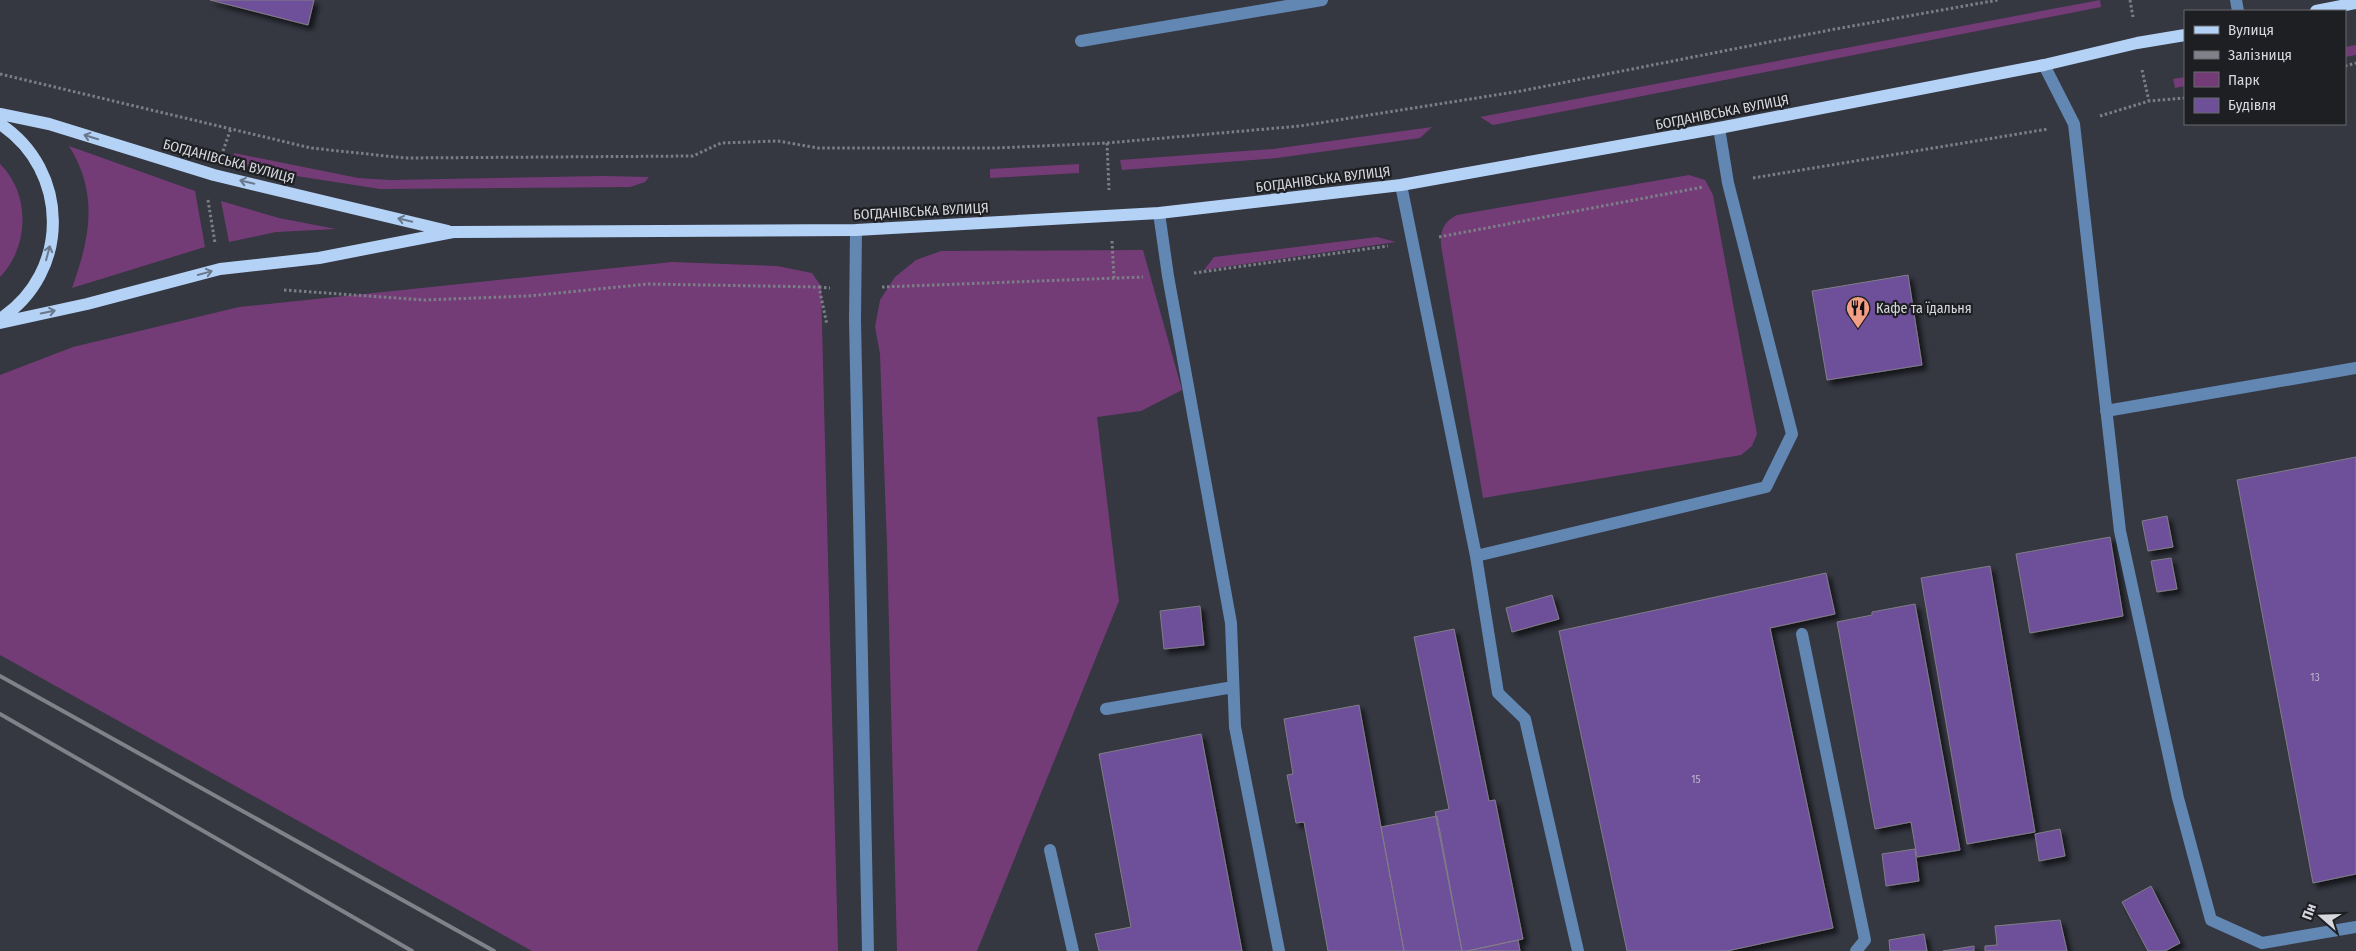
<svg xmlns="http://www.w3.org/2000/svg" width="2356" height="951" viewBox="0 0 2356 951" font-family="'Fira Sans Condensed',sans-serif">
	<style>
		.green { fill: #743c77 }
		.building { fill: #6e5099; stroke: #807d87; filter: url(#shadow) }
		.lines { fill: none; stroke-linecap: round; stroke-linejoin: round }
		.path { stroke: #7c7e87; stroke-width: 3; stroke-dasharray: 2.5 2.5; stroke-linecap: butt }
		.minor { stroke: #6187b2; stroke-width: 12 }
		.major { stroke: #b4d2f6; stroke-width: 12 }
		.rail { stroke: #80828a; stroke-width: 4 }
		.oneway { stroke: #69788c }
		.labels { text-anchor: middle; stroke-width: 4.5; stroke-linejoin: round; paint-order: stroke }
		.number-label { font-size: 11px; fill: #bcb6cd }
		.street-label { font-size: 14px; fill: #d6d8de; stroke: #1e1f23 }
		.poi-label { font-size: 14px; fill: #d6d8de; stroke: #1e1f23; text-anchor: start }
	</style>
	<defs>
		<filter id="shadow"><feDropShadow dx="4.5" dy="4.5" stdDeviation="2.5" flood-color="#0009"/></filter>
	</defs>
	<rect width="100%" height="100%" fill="#353741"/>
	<path class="green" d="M2100,0l1,7 -608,118 -13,-8z
		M2356,45v10l-11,2v-10z
		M2185,77v9l-10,2 -2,-9z
		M1432,127l-12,11 -143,20 -155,12 -2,-10 153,-11z
		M69,146l126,45 10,56 -133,41c18,-50 27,-94 -3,-142z
		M234,153l124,25 32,2 212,-4 47,1 -4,5 -15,5 -250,2 -90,-14 -59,-13z
		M0,164c31,30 29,83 0,113z
		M1079,164v9l-89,5v-9z
		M1689,175l16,5 8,15 44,239 -5,12 -11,9 -258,43 -42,-253c-1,-14 3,-24 16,-30z
		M221,201l58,17 57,11 -60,3 -47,10z
		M1377,237l19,5 -192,28 10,-13z
		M1143,250l39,140 -41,21 -44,6 22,184 -142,350h-80l-10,-406 -7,-191 -5,-27 5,-27 15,-23 21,-17 25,-9z
		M672,262l105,4 35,7 9,13 17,665h-306l-532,-296v-280l73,-28 166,-40z"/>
	<path class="building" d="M210,0h104l-6,25z
		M1908,275l14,90 -95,15 -15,-89z
		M2356,457v417l-43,9 -76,-403z
		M2167,516l6,31 -25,4 -6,-30z
		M2110,537l13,79 -93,17 -14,-79z
		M2171,558l6,31 -20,3 -6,-31z
		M1990,566l45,266 -68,12 -46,-266z
		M1826,573l9,41 -65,14 63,300 -106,23h-100l-68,-320z
		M1552,595l7,24 -47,13 -6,-24z
		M1915,604l45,246 -43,7 -6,-35 -36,7 -38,-207 35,-7v-3z
		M1200,606l4,39 -40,4 -4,-38z
		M1454,629l35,172 6,-1 28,139 -56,12h-5l-27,-139 14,-3 -35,-172z
		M1359,705l22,122 23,124h-76l-24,-129 -8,1 -9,-48 6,-1 -9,-55z
		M1201,734l41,217h-143l-4,-17 36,-7 -32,-173z
		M1437,816l25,135h-58l-23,-124z
		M2060,829l5,27 -26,5 -4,-27z
		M1915,849l4,32 -33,5 -4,-32z
		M2151,886l29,57 -15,8h-17l-26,-49z
		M2060,920l7,31h-82v-5l12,-1 -2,-19z
		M1924,934l3,17h-37l-1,-11z
		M1518,940l2,11h-53z
		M1974,946v5h-31z"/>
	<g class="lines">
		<path class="path" d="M2130,0l3,17
			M2345,66l11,-3
			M2142,70l7,31
			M0,74l311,74 94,10 288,-2 28,-13 57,-2 40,7h178l111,-5 193,-17 221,-35 309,-61 168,-30
			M2100,116l49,-15 36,-3
			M1107,143l2,47
			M223,151l8,-23
			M1753,178l295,-49
			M208,200l7,43
			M1439,237l264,-50
			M1112,241l2,37
			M1194,273l194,-27
			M819,287l11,1
			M882,287l261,-10
			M284,290l140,10 104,-4 119,-12 172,3 8,38"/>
		<path class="minor" d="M2236,0l2,11
			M1081,41l241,-41
			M2044,65l30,59 46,407 58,267 33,122 51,23 94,-16
			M1401,185l75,371 22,137 27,26 53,232
			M1159,213l9,63 63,347 4,104 44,224
			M856,230l-1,90 13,631
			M2106,411l250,-43
			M1476,556l290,-69 26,-53 -64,-251 -9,-55
			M1802,634l63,306 -9,11
			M1106,709l127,-22
			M1050,850l23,101"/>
		<path class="major" d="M2316,11l40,-8
			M0,114l49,10 165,51 234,56
			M0,124c70,46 71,149 0,195
			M0,323l87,-19 133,-35 99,-11 134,-26 403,-2 303,-17 242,-28 318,-57 325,-63 93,-22 48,-8"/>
		<path class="rail" d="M0,676l494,275
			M0,714l412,237"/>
	</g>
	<defs><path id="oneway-shaft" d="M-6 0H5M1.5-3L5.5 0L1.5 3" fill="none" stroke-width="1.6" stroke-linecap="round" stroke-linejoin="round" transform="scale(1.25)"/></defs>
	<g class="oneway">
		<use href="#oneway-shaft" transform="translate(91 137) rotate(-163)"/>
		<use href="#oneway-shaft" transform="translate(247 182) rotate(-167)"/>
		<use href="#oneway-shaft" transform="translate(405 220) rotate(-166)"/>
		<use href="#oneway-shaft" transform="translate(48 253) rotate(-75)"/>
		<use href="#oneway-shaft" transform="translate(205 273) rotate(-15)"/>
		<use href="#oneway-shaft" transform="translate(48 312) rotate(-12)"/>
	</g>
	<defs>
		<g id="restaurant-pin" transform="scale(1.25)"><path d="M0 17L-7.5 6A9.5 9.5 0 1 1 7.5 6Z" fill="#f39f85" stroke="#1e1f23"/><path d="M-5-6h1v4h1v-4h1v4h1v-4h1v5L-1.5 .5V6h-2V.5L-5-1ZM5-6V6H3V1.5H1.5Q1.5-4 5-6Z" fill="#111"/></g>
	</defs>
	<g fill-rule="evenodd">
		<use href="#restaurant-pin" x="1858" y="308"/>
	</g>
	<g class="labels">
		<g class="number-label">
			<text x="2315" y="681">13</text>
			<text x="1696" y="783">15</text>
		</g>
		<g class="street-label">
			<text transform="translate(1722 112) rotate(-11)" y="5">БОГДАНІВСЬКА ВУЛИЦЯ</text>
			<text transform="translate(229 161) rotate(15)" y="5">БОГДАНІВСЬКА ВУЛИЦЯ</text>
			<text transform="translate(1323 179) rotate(-7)" y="5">БОГДАНІВСЬКА ВУЛИЦЯ</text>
			<text transform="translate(921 211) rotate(-3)" y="5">БОГДАНІВСЬКА ВУЛИЦЯ</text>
		</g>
		<g class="poi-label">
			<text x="1876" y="313">Кафе та їдальня</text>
		</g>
	</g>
	<rect x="2184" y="10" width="162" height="115" fill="#1e1f23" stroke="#68696e"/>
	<rect x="2194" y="26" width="25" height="8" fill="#b4d2f6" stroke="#68696e"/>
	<text x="2228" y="35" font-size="15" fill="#d6d8de">Вулиця</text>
	<rect x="2194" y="51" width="25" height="8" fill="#80828a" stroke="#68696e"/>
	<text x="2228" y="60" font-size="15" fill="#d6d8de">Залізниця</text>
	<rect x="2194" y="72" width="25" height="15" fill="#743c77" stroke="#68696e"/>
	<text x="2228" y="85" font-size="15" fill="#d6d8de">Парк</text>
	<rect x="2194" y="98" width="25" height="15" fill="#6e5099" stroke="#68696e"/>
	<text x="2228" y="110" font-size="15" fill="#d6d8de">Будівля</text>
	<g transform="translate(2321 916) rotate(290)" stroke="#1e1f23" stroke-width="4" paint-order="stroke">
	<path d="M0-4L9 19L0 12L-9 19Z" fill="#d6d8de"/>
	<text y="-8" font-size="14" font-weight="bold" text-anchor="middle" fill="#d6d8de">Пн</text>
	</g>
</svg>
